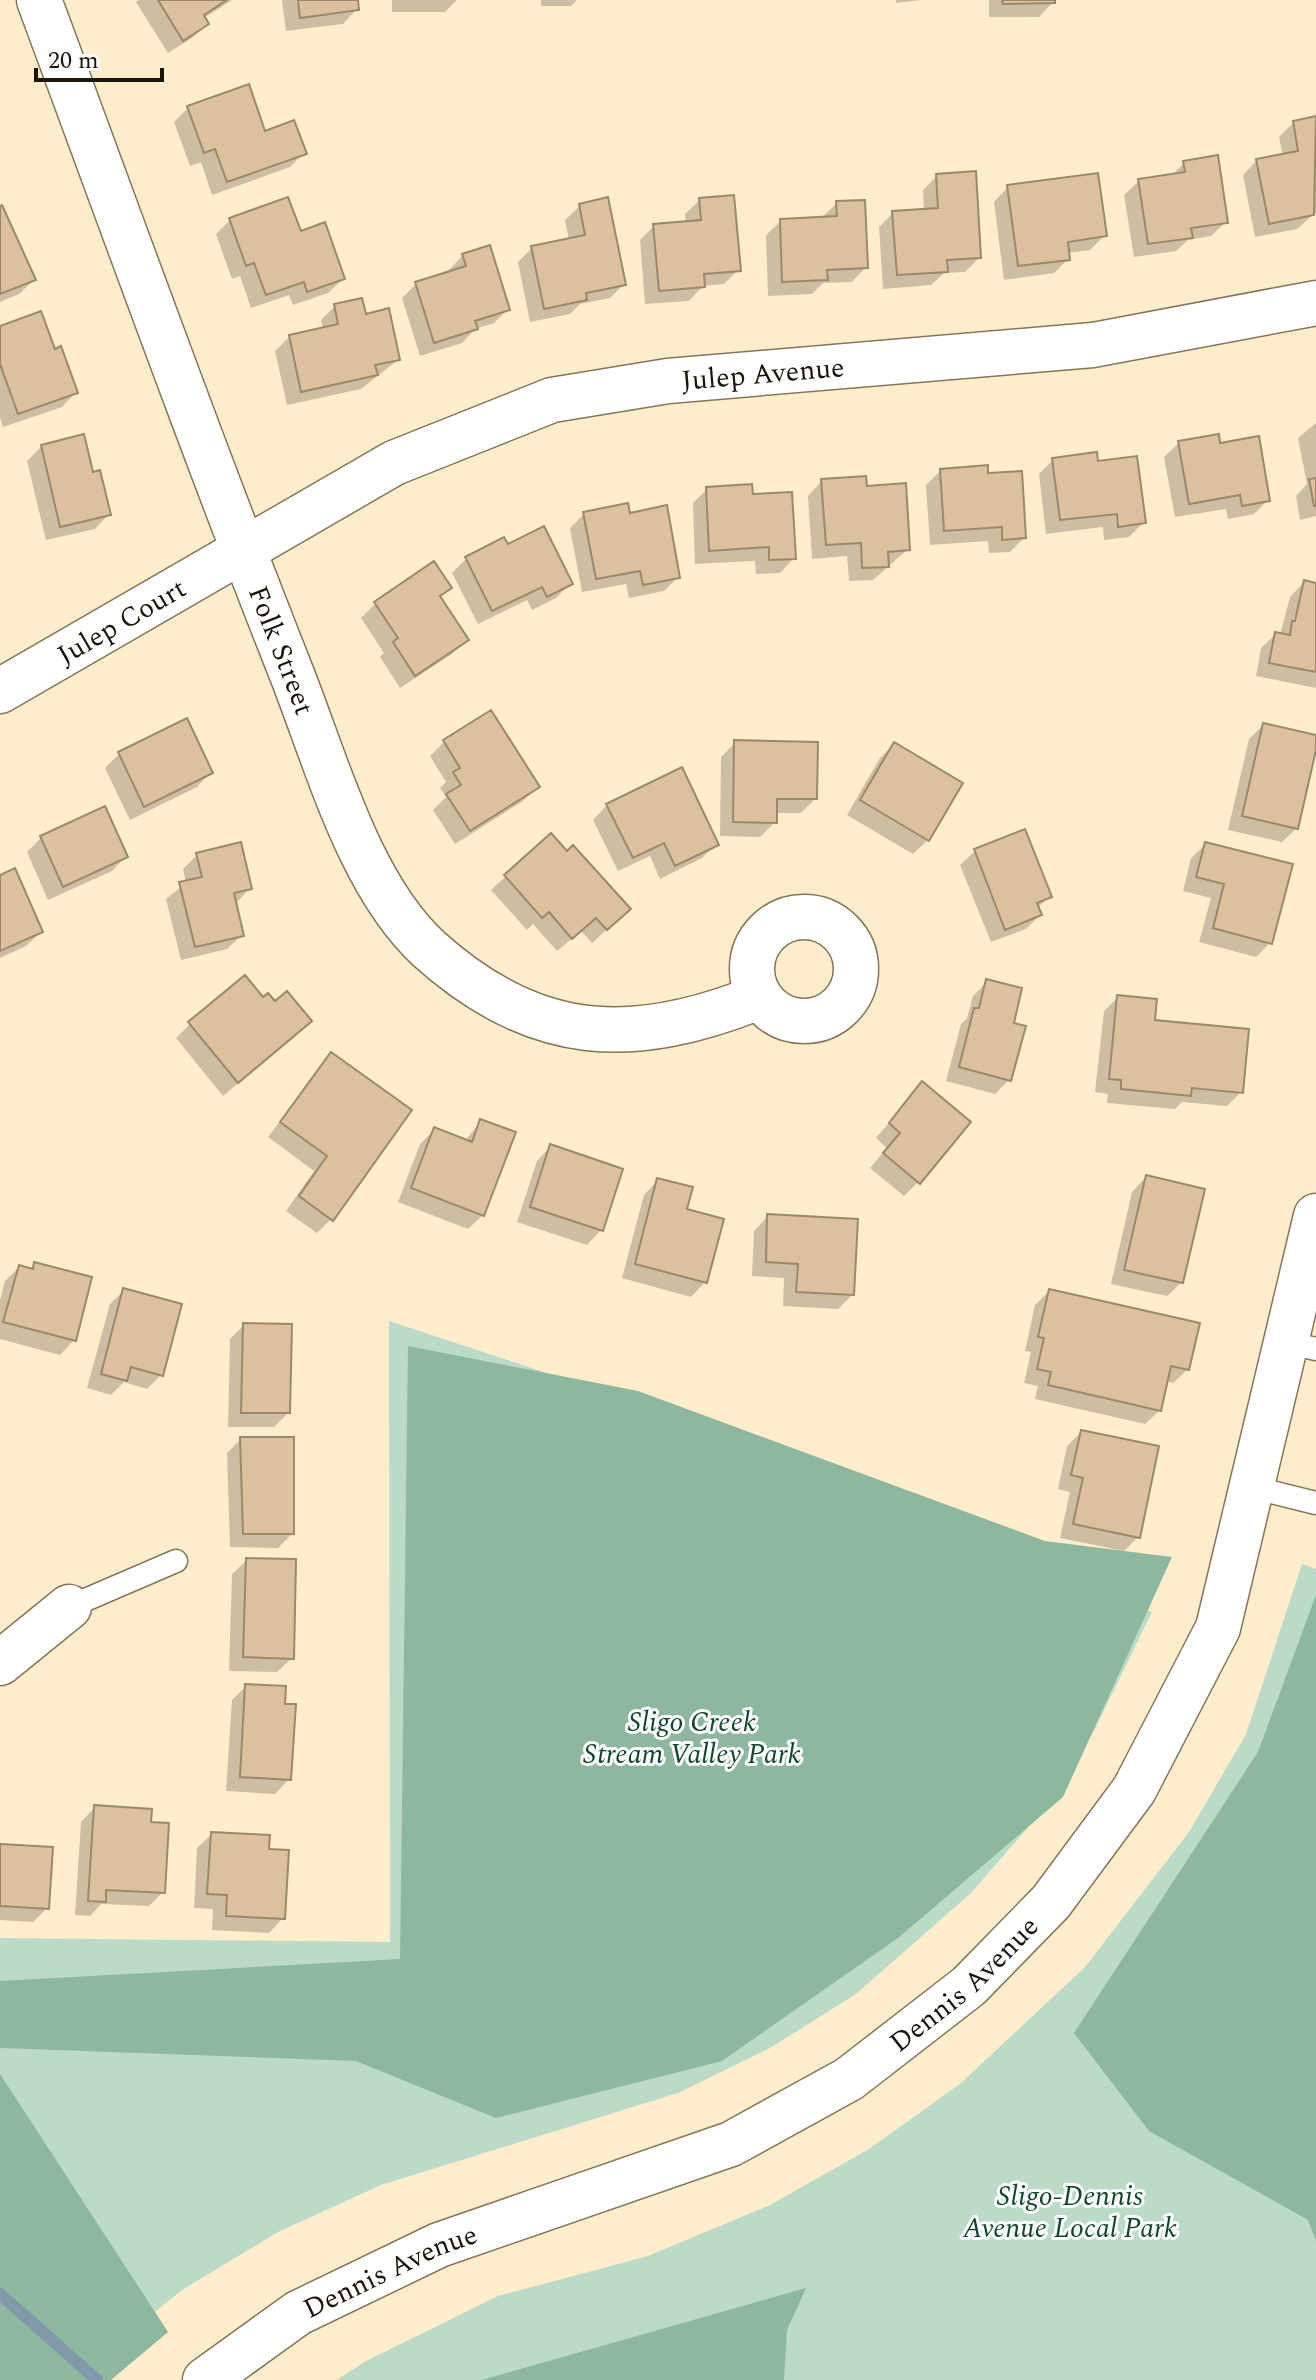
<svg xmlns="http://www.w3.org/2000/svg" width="1316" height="2380" viewBox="0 0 1316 2380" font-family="Spectral,serif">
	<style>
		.green { fill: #bbdac7 }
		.forest { fill: #8db79e }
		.shadow { fill: #0003 }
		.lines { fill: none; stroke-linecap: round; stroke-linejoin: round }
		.stream { stroke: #8199aa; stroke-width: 12 }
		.building { fill: #dbc19d; stroke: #9c886b; stroke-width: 2 }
		.service-casing { stroke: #867659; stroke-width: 25 }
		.minor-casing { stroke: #867659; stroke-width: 47 }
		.tertiary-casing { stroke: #867659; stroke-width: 47 }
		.service { stroke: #fff; stroke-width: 22 }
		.minor { stroke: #fff; stroke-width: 44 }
		.tertiary { stroke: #fff; stroke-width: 44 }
		.labels { text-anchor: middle; stroke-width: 6; stroke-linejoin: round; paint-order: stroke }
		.street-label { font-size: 28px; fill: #1b1409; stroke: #fcfcfc }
		.park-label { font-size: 28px; font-style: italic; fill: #12452c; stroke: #fcfcfc }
	</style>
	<rect width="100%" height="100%" fill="#ffedcc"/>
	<path class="green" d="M389,1321l480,158 283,133 -58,119 -56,85 -67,77 -115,101 -86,54 -92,45 -297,92 -103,47 -96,58 -112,90h-70v-442l390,4z
		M1302,1564l14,5v811h-979l27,-18 134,-66 150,-40 122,-51 99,-56 92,-66 124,-116 104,-135 57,-98z"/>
	<path class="forest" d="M408,1346l230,45 407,150 127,16 -109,240 -165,141 -176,123 -226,57 -140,-57 -356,-13v-67l400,-22z
		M1316,1595v646l-8,-21 -159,-89 -75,-98 184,-281z
		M0,2074l168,258 -57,48h-111z
		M806,2288l-19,42 -3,50h-302z"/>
	<path class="shadow" d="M139,0h93l-28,18 3,6 -15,14 -24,15 -32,-51z
		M282,0h74l1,9 -14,15 -57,7z
		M392,0h65l-12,12h-53z
		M541,0h36l-6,6h-30z
		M896,0h25l-25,3z
		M989,0h64v2l-14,15h-50z
		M188,108l76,25 40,20 -14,14 -78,28 -11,-33 -11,4 -16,-44z
		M1316,118v94l-19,17 -42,8 -12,-62 14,-15 26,-4 -4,-19 15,-15z
		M1184,163l42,59 -15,14 -23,4 -12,11 -42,6 -10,-62 15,-14 32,-5z
		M937,176l42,82 -14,14 -21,1 -13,12 -48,4 -4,-62 14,-14 31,-2 -1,-21z
		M1008,187l97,48 -15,15 -23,3 1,6 -14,14 -50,7 -10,-78z
		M700,200l38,70 -14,14 -21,2 -14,15 -44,3 -5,-64 14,-14 32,-3 -1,-9z
		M837,203l29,64 -14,15 -29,1 -11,11 -44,2 -2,-61 15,-14 41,-4z
		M580,206l44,78 -14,14 -30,6 -10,10 -40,8 -12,-60 14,-14 37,-8 -4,-20z
		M0,208l34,72 -15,14 -19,8z
		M230,220l69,14 44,45 -15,14 -35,12 -4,-10 -38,13 -11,-32 -8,3 -16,-45z
		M463,255l45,54 -14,14 -19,6 -13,14 -42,13 -18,-58 14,-14 34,-11 -1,-3z
		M335,306l29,10 34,44 -37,29 -74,16 -12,-54 15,-15 33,-7 -2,-9z
		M0,328l54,23 22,41 -14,15 -59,20 -3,-10z
		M1316,423v93l-16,4 -4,-24 11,-12 -9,-46z
		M1179,443l40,2 49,55 -14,14 -26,5 -2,-10 -51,8 -11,-60z
		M42,446l50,28 17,40 -14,15 -49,11 -19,-79z
		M1053,460l44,3 46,60 -14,14 -25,3 -1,-13 -57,7 -7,-60z
		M940,471l46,5 38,62 -14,14 -21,1 -1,-12 -58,4 -4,-60z
		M822,481l43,7 43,61 -35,31 -24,1 -2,-25 -35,3 -4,-63z
		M707,489l45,7 42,62 -14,15 -24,1 -1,-13 -60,3 -2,-61z
		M584,514l44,1 50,62 -14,14 -35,7 -3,-14 -44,8 -12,-64z
		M507,547l63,37 -14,14 -24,12 -5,-10 -49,24 -26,-51 14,-14z
		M433,564l17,24 -11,10 27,42 -14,14 -52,34 -20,-31 4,-4 -23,-35 14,-14z
		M1304,582l12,3v103l-60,-12 5,-28 15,-14 4,1 10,-38z
		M187,721l24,51 -14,15 -67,33 -25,-52 14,-14z
		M1263,725l53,12 -19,91 -15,14 -54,-12 21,-91z
		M444,742l93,45 -14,14 -68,43 -22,-34 13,-13 -6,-9 6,-6 -16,-26z
		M735,743l80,56 -14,14h-26v9l-15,15 -40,-1 1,-79z
		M894,744l34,96 -15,14 -66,-39 33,-57z
		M607,805l109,39 -14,14 -42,21 -10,-23 -32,15 -25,-51z
		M551,835l63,88 -22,20 -11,-12 -24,20 -24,-27 -6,6 -36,-40z
		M41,838l85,18 -14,15 -64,29 -21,-48z
		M1206,844l64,99 -14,14 -57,-15 12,-44 -28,-7 8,-33z
		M975,851l74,46 -12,11 3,7 -14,14 -35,13 -31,-77z
		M197,855l53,33 -14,15 6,32 -15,14 -46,11 -15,-61 20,-16 -3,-14z
		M0,877l41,55 -15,14 -26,12z
		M987,982l24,42 -2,56 -14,14 -49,-13 15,-57 6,-6 6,-22z
		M1118,997l35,25 88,70 -14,14 -45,-4 -7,7 -68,-6 1,-9 -13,-2 9,-81z
		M190,1024l105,11 -72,61 -47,-58z
		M331,1054v165l-14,14 -31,-22 28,-40 -46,-34z
		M922,1084l-4,98 -14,14 -34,-28 17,-20 -11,-10z
		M481,1121l2,94 -15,14 -70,-27 22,-58 14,-14 31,11z
		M551,1146l70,24 -20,60 -14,15 -70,-23 20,-61z
		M1146,1177l36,105 -15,14 -56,-12 21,-92z
		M658,1180l27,30 20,72 -14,15 -69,-19 22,-83z
		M768,1216l84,79 -14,14 -55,-3 1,-28 -32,-2 2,-45z
		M35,1264l55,15 -16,61 -14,15 -60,-16v-39l5,-19 14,-14 10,3z
		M124,1290l37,85 -14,14 -23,-7 -13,13 -24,-7 23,-84z
		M1049,1291l139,78 -15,14 -7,-2 -6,29 -15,14 -110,-25 3,-13 -14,-3 7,-31 -6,-1 10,-46z
		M244,1325l44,88 -14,14h-46l2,-88z
		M1081,1432l57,105 -14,14 -64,-13 10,-46 -12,-3 9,-43z
		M241,1439l51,95 -14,14 -48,-1 -3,-94z
		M247,1560l45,98 -15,14 -48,-1 3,-97z
		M246,1686l43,93 -14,15 -49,-3 6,-91z
		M95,1807l54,17 14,68 -14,14 -48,-2 -11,12 -15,-1 6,-93z
		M212,1834l71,84 -14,15 -57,-3 1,-21 -19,-1 3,-60z
		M0,1846l47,62 -14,14 -33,-2z"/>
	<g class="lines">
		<path class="stream" d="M0,2294l97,86"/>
	</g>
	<path class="building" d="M158,0h69l-23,15 5,9 -26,17z
		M298,0h60l1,10 -59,8z
		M1002,0h53v3l-52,1z
		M249,84l16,47 29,-11 13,34 -80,28 -12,-33 -11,4 -17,-47z
		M1316,116l-2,99 -45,9 -13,-65 42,-8 -5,-30z
		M1218,155l10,68 -37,5 2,10 -45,6 -10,-65 47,-7 -2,-11z
		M976,171l5,87 -34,2 1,12 -51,3 -5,-64 46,-3 -2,-34z
		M1098,173l9,63 -39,6 2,18 -52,6 -11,-81z
		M734,195l7,76 -37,3 1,13 -46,4 -6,-67 48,-4 -2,-22z
		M288,197l13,34 24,-9 20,57 -38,13 -3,-10 -38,13 -12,-32 -8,3 -17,-48z
		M608,197l18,88 -40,8 1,7 -43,9 -13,-63 54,-11 -6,-31z
		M865,200l3,68 -41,2 1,10 -46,2 -2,-63 57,-3 -1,-15z
		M2,205l34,75 -36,14v-88z
		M490,245l20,65 -35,11 3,8 -44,14 -19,-61 51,-16 -4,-12z
		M362,298l4,16 23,-6 11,52 -25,5 3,10 -77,17 -12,-57 49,-11 -4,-20z
		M41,311l14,38 6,-3 17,47 -60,21 -18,-50v-38z
		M84,434l9,38 7,-2 11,45 -51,12 -19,-82z
		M1219,434l1,9 39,-7 11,65 -28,5 -2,-11 -51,9 -11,-63z
		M1097,452l1,9 39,-5 9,67 -28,4 -1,-13 -57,6 -8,-62z
		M988,465v8l34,-2 4,67 -24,2v-13l-58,4 -4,-62z
		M866,476l1,10 39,-3 4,67 -22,2 1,15 -27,1 -1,-25 -35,2 -5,-66z
		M1316,478v28h-2l-5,-27z
		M752,484l1,10 39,-2 4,67 -27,1v-13l-60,4 -3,-64z
		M628,503l2,10 37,-8 13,73 -37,7 -3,-14 -44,8 -13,-67z
		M544,526l29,58 -26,13 -5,-10 -50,24 -27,-54 39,-20 4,7z
		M434,561l18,27 -12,8 29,44 -54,36 -22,-34 5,-4 -24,-36z
		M1304,580l12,3v89l-47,-9 6,-31 15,3 2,-14h3z
		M491,710l49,77 -70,44 -24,-37 15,-9 -8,-13 7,-4 -17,-28z
		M187,718l26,55 -69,34 -26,-55z
		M1263,723l53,12v15l-18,79 -56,-13z
		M734,740l84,2 -1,57h-40v24l-44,-1z
		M894,742l69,41 -34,58 -69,-41z
		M682,767l37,78 -44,21 -11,-23 -31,15 -27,-54z
		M105,806l23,51 -65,30 -23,-51z
		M1025,829l27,68 -15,6 5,12 -37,15 -31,-81z
		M551,833l16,18 6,-6 58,64 -24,21 -11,-12 -24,21 -23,-27 -7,6 -38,-43z
		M241,842l11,47 -18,4 10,43 -49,11 -16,-65 23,-5 -6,-24z
		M1205,842l88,22 -21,80 -59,-16 11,-44 -28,-7z
		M15,868l28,64 -43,19v-76z
		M245,975l18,22 5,-4 7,8 12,-10 25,30 -74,62 -50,-61z
		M986,979l36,9 -8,35 12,3 -15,55 -52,-14 15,-59h5z
		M1117,995l40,4 -2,21 94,9 -6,64 -51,-5 -1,8 -70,-7v-9l-12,-1z
		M331,1052l81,58 -79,111 -34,-25 28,-40 -47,-34z
		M922,1081l49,41 -51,62 -37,-31 17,-20 -11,-10z
		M480,1119l36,13 -32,84 -73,-28 23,-61 38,15z
		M550,1144l73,25 -20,62 -73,-24z
		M1146,1175l59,14 -22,94 -59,-13z
		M657,1178l36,9 -6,22 37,10 -17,64 -72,-19z
		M767,1214l91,5 -4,76 -58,-3 2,-28 -32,-2z
		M34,1262l58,15 -16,64 -73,-19 16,-57 14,4z
		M123,1288l59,16 -19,72 -32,-9 -4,14 -26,-7z
		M1049,1289l151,34 -11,47 -18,-4 -10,45 -113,-26 3,-13 -14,-3 7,-31 -6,-1z
		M243,1323l49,1 -2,89h-49z
		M1081,1430l78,16 -19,92 -67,-14 10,-46 -12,-3z
		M240,1437h54v97h-51z
		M246,1558l50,1 -2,100 -51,-2z
		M245,1684l41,2 -1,18h11l-5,76 -51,-3z
		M94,1805l58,4 -1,13 18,1 -4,70 -59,-3v12l-18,-1z
		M211,1832l59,3 -1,14 20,1 -4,69 -59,-3 1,-21 -20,-1z
		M0,1844l53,3 -4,62 -49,-3z"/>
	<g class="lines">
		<g class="service-casing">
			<path id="service" d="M1286,1342l30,7
				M1251,1487l65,16
				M69,1607l107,-46"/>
		</g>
		<g class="minor-casing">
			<g id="minor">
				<path id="s1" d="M39,0c83,224 164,450 252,672 35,88 68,214 139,278 105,94 202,98 329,47"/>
				<path id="s2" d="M0,691l394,-228 158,-63 116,-19 425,-36 223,-42"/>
				<circle cx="804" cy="969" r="52"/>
				<path d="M0,1663l69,-56"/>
			</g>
		</g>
		<g class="tertiary-casing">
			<g id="tertiary">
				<path id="s3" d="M205,2380l93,-67 141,-68 292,-101 118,-65 120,-93 82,-84 83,-112 84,-162 98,-412"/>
			</g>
		</g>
		<use href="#service" class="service"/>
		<use href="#minor" class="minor"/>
		<use href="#tertiary" class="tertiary"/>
	</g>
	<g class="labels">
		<g class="street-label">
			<text dy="10" stroke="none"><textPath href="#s2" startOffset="838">Julep Avenue</textPath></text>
			<text dy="10" stroke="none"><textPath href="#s2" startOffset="140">Julep Court</textPath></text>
			<text dy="10" stroke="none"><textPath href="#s1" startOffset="694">Folk Street</textPath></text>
			<text dy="10" stroke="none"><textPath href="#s3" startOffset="864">Dennis Avenue</textPath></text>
			<text dy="10" stroke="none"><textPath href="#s3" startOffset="216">Dennis Avenue</textPath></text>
		</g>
		<g class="park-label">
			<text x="692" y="1731">Sligo Creek<tspan x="692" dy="32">Stream Valley Park</tspan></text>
			<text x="1070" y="2205">Sligo-Dennis<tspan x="1070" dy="32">Avenue Local Park</tspan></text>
		</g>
	</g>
	<path d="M36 68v12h126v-12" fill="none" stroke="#1b1409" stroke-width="4"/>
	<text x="48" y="68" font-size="24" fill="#1b1409" stroke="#fcfcfc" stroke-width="6" paint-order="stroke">20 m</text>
</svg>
